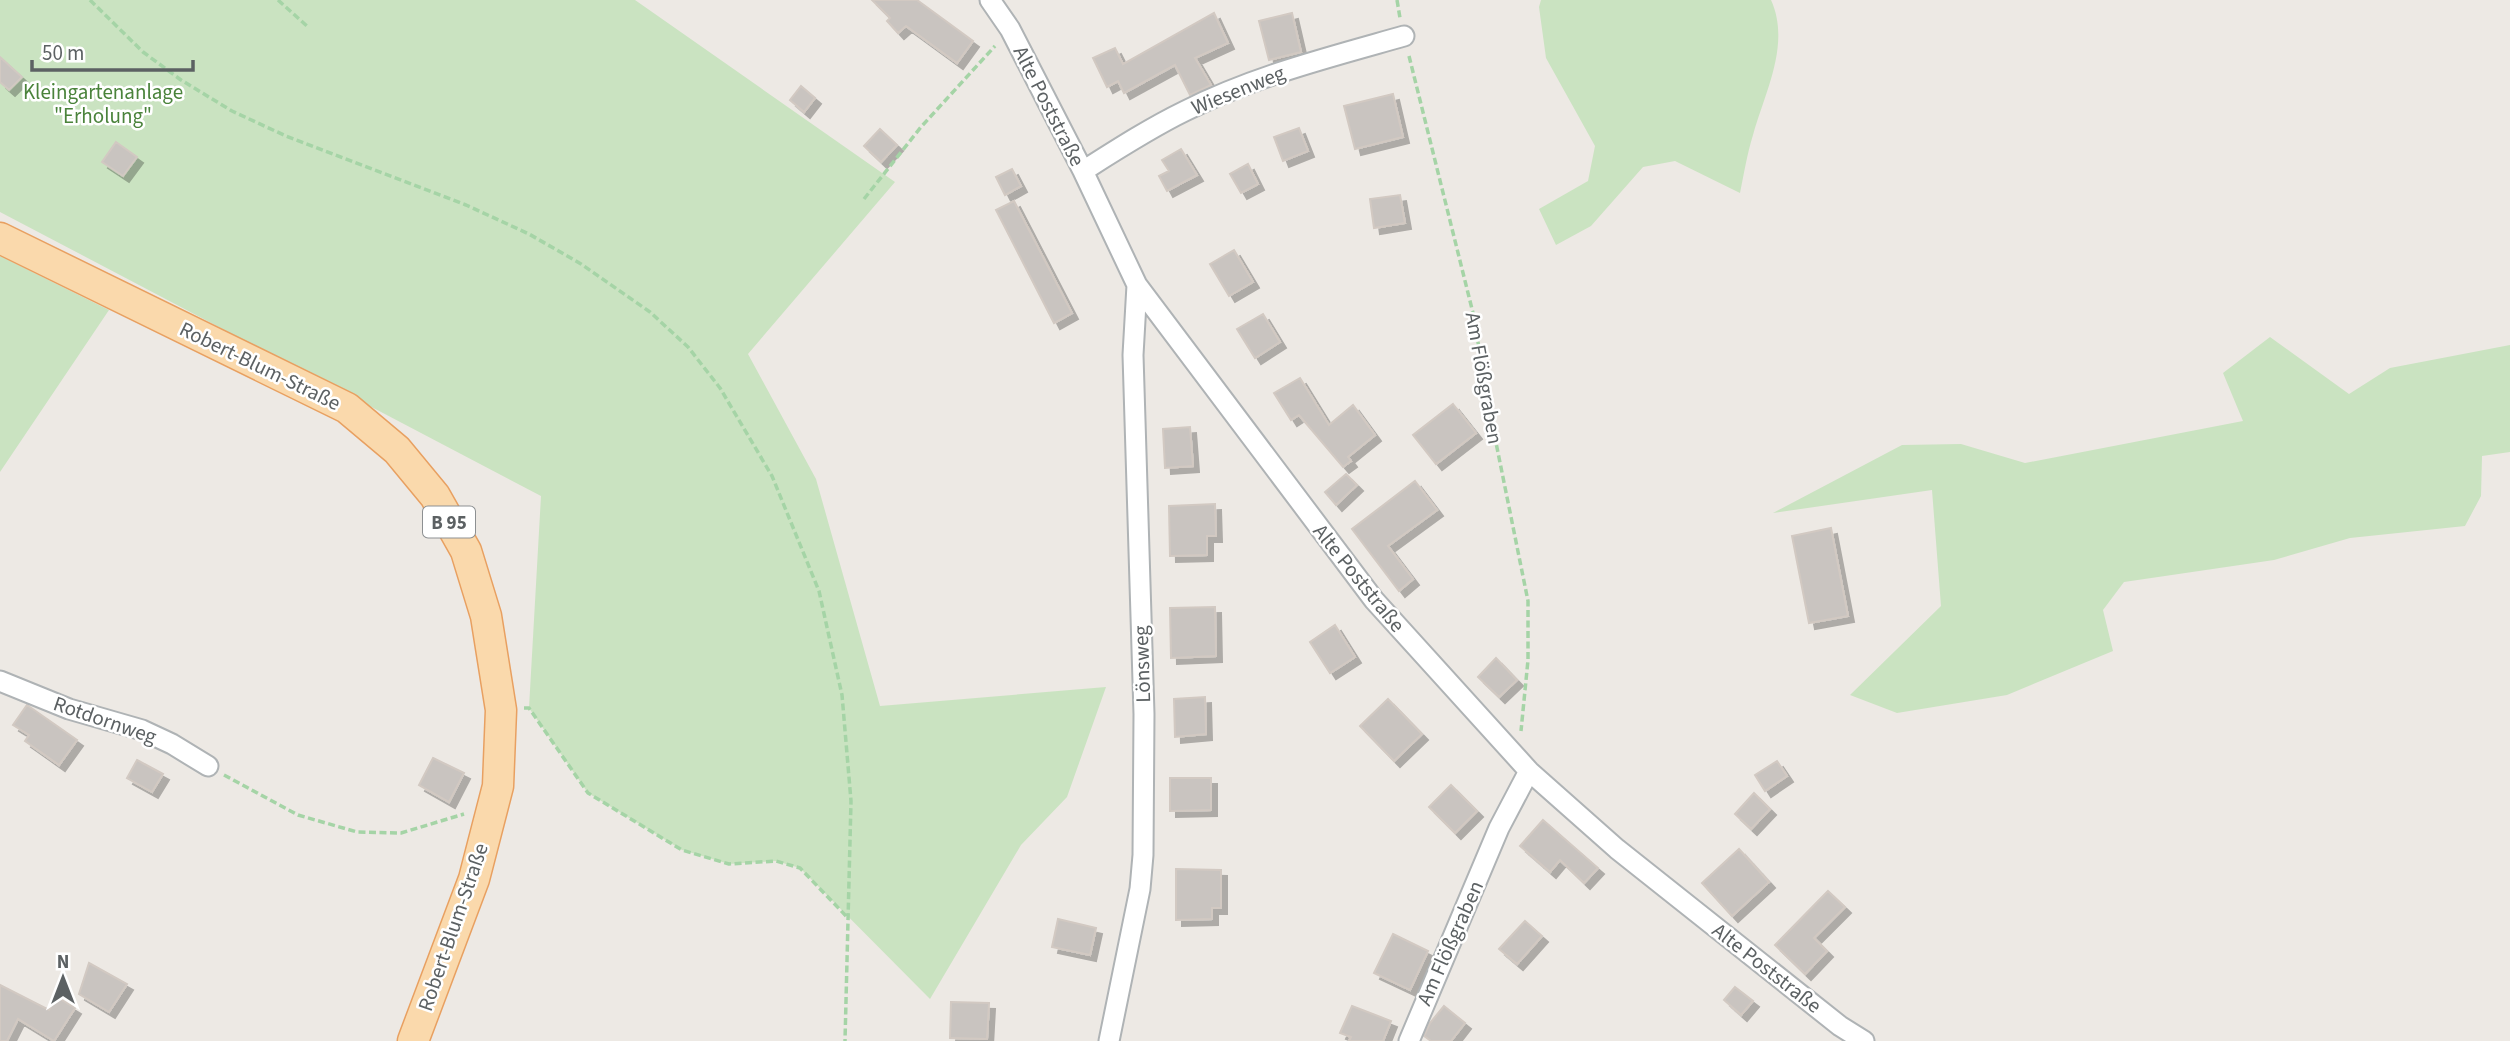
<svg xmlns="http://www.w3.org/2000/svg" width="2510" height="1041" viewBox="0 0 2510 1041" font-family="'Source Sans 3',sans-serif">
	<style>
		.green { fill: #cae3c1 }
		.building { fill: #c9c4c0; stroke: #d2c9c2; stroke-width: 2; filter: url(#shadow) }
		.lines { fill: none; stroke-linecap: round; stroke-linejoin: round }
		.street-casing { stroke: #afb3b5; stroke-width: 23 }
		.primary-casing { stroke: #e8a061; stroke-width: 33 }
		.path { stroke: #a5d4a6; stroke-width: 3.5; stroke-dasharray: 7 3.5; stroke-linecap: butt }
		.street { stroke: #fff; stroke-width: 19 }
		.primary { stroke: #fad9ac; stroke-width: 30 }
		.labels { text-anchor: middle; stroke-width: 5; stroke-linejoin: round; paint-order: stroke }
		.shield { fill: #fff; stroke: #8d9092; stroke-width: 2 }
		.shield-label { font-size: 19px; font-weight: bold; fill: #5c6163 }
		.street-label { font-size: 21px; fill: #5c6163; stroke: #fff }
		.park-label { font-size: 21px; fill: #4a833b; stroke: #fff }
	</style>
	<defs>
		<filter id="shadow"><feDropShadow dx="6" dy="6" stdDeviation="0" flood-color="#0004"/></filter>
	</defs>
	<rect width="100%" height="100%" fill="#ede9e4"/>
	<path class="green" d="M0,0h635l260,182 -147,172 68,125 64,227 226,-19 -39,110 -46,48 -91,154 -130,-131 -24,-7 -47,3 -47,-14 -94,-57 -59,-85 12,-212 -541,-284z
		M1541,0h230c20,44 -6,92 -18,135 -6,19 -9,39 -13,58l-65,-32 -32,6 -52,59 -35,19 -17,-36 49,-28 7,-35 -49,-88 -7,-51z
		M0,256l109,54 -109,162z
		M2270,337l79,57 41,-26 120,-23v107l-28,4 -1,40 -16,30 -115,12 -76,22 -150,22 -21,28 10,41 -106,44 -110,18 -47,-18 91,-89 -9,-116 -159,23 129,-68 59,-1 64,19 218,-42 -20,-48z"/>
	<path class="building" d="M872,0h45l56,41 -16,22 -51,-37 -8,7 -11,-12 3,-3z
		M1214,13l14,30 -33,15 16,27 -21,10 -15,-30 -51,28 -6,-12 -11,6 -14,-29 22,-10 8,16z
		M1292,13l9,39 -32,8 -10,-39z
		M0,57l22,20 -13,13 -9,-8z
		M801,86l14,12 -11,14 -14,-12z
		M1393,94l10,43 -48,12 -11,-43z
		M1299,128l9,23 -25,10 -9,-24z
		M880,129l17,16 -16,17 -17,-16z
		M116,142l21,15 -14,19 -21,-14z
		M1181,149l16,26 -30,16 -8,-15 10,-5 -7,-11z
		M1248,164l10,20 -17,9 -11,-19z
		M1012,169l9,17 -16,9 -9,-18z
		M1400,195l5,28 -31,5 -4,-29z
		M1014,201l58,112 -18,10 -58,-113z
		M1234,250l19,32 -24,14 -19,-32z
		M1263,314l17,28 -25,16 -18,-29z
		M1300,378l29,47 24,-20 22,30 -27,22 3,4 -8,6 -44,-52 -8,5 -17,-27z
		M1453,404l23,29 -40,31 -23,-29z
		M1190,427l3,39 -28,2 -2,-39z
		M1346,474l11,11 -21,20 -11,-13z
		M1415,481l22,29 -49,36 25,33 -14,12 -47,-62z
		M1215,504l1,32h-9v19l-37,1 -1,-50z
		M1831,528l17,88 -39,7 -17,-87z
		M1215,607l1,49 -45,2 -1,-50z
		M1335,625l20,32 -25,16 -20,-31z
		M1496,658l21,22 -18,17 -21,-20z
		M1205,697l1,37 -31,3 -1,-38z
		M1388,699l34,35 -28,27 -34,-35z
		M27,705l50,35 -18,25 -34,-24 4,-6 -16,-10z
		M433,758l31,15 -15,29 -30,-17z
		M137,760l26,14 -11,18 -25,-14z
		M1777,761l10,15 -22,15 -10,-16z
		M1170,778h41v32l-41,1z
		M1451,785l26,26 -22,22 -26,-26z
		M1754,793l16,16 -19,20 -16,-15z
		M1543,820l55,48 -14,15 -24,-23 -10,12 -30,-26z
		M1739,849l30,33 -37,34 -30,-33z
		M1176,869l45,1v38h-9v11l-36,1z
		M1828,891l17,16 -31,31 13,13 -22,23 -30,-29z
		M1058,919l38,9 -6,27 -38,-8z
		M1525,921l17,15 -25,28 -18,-15z
		M1393,934l35,17 -18,39 -36,-17z
		M89,963l38,21 -18,28 -30,-18z
		M0,985l49,25 8,-13 18,11 -21,33 -36,-22 -11,22h-7z
		M1735,987l18,14 -12,14 -17,-15z
		M951,1002l38,1 -2,36 -37,-1z
		M1352,1006l39,15 -8,20h-34l2,-4 -11,-4z
		M1444,1006l21,17 -14,18h-20l-7,-5 6,-13z"/>
	<g class="lines">
		<g class="street-casing">
			<path id="street" d="M990,0l20,29 73,142 54,114 237,315 155,171 88,78 223,177 24,15
				M1083,171c33,-21 67,-43 102,-60 69,-35 145,-54 219,-75
				M0,681l69,28 73,21 30,14 36,22
				M1109,1041l31,-152 3,-34 1,-141 -11,-359 4,-70
				M1409,1041l90,-213 30,-57"/>
		</g>
		<g class="primary-casing">
			<path id="primary" d="M0,238l347,170 50,42 38,46 31,55 20,65 15,94 -3,76 -24,93 -61,162"/>
		</g>
		<path class="path" d="M90,0l53,52 38,28 51,31 54,25 180,69 63,29 52,30 69,48 38,35 32,41 52,88 47,115 23,104 9,106 -6,240
			M278,0l30,27
			M1397,0l3,18
			M1409,56l64,257 18,105 37,183v59l-7,71
			M864,199l57,-72 74,-81
			M524,708h5l59,85 94,57 47,14 47,-3 24,7 48,50
			M224,775l74,40 59,17 44,1 63,-19"/>
		<use href="#street" class="street"/>
		<use href="#primary" class="primary"/>
	</g>
	<g class="labels">
		<rect class="shield" x="423" y="506.5" width="52" height="31" rx="5"/>
		<g class="shield-label">
			<text x="449" y="529">B 95</text>
		</g>
		<g class="street-label">
			<text transform="translate(1238 90) rotate(-22)" y="7">Wiesenweg</text>
			<text transform="translate(1049 106) rotate(63)" y="7">Alte Poststraße</text>
			<text transform="translate(260 366) rotate(26)" y="7">Robert-Blum-Straße</text>
			<text transform="translate(1484 378) rotate(80)" y="7">Am Flößgraben</text>
			<text transform="translate(1359 578) rotate(51)" y="7">Alte Poststraße</text>
			<text transform="translate(1142 664) rotate(-92)" y="7">Lönsweg</text>
			<text transform="translate(105 720) rotate(19)" y="7">Rotdornweg</text>
			<text transform="translate(453 927) rotate(-71)" y="7">Robert-Blum-Straße</text>
			<text transform="translate(1450 943) rotate(-66)" y="7">Am Flößgraben</text>
			<text transform="translate(1767 968) rotate(38)" y="7">Alte Poststraße</text>
		</g>
		<g class="park-label">
			<text x="103" y="99">Kleingartenanlage<tspan x="103" dy="24">"Erholung"</tspan></text>
		</g>
	</g>
	<g transform="translate(63 978)" stroke="#ffffff" stroke-width="5" paint-order="stroke">
	<path d="M0-5L12 26L0 18L-12 26Z" fill="#5c6163"/>
	<text y="-10" font-size="19" font-weight="bold" text-anchor="middle" fill="#5c6163">N</text>
	</g>
	<path d="M32 60v10h161v-10" fill="none" stroke="#5c6163" stroke-width="3.5"/>
	<text x="42" y="60" font-size="21" fill="#5c6163" stroke="#ffffff" stroke-width="5" paint-order="stroke">50 m</text>
</svg>
